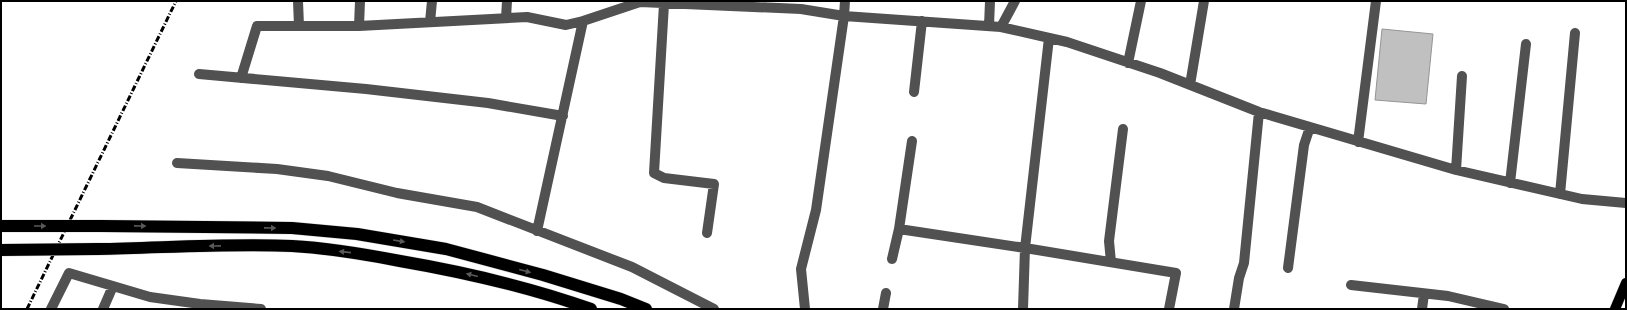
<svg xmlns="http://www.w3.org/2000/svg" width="1627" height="310" viewBox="0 0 1627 310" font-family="'Sofia Sans Condensed',sans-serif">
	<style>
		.building { fill: #c0c0c0; stroke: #959595 }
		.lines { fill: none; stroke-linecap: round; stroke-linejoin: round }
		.major-casing { stroke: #dbdbdb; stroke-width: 11 }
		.highway-casing { stroke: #dbdbdb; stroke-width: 13 }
		.minor { stroke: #515151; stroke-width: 10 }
		.major { stroke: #000; stroke-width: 10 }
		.highway { stroke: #000; stroke-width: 12 }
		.rail { stroke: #000; stroke-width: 3; stroke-dasharray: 6 2 1 2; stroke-linecap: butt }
		.highway-bridge-casing { stroke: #dbdbdb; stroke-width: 13; stroke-linecap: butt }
		.highway-bridge { stroke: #000; stroke-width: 12 }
		.oneway { fill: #595959 }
	</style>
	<rect width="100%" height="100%" fill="#fff"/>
	<path class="building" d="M1382,29l51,5 -7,70 -51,-4z"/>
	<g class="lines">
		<g class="major-casing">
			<path id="major" d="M1615,309l11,-26"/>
		</g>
		<g class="highway-casing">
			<path id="highway" d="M101,226l191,2 65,6 89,15 97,26 78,24 25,10
				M98,249c64,-1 130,-6 194,-3 36,2 72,8 108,15 64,11 129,26 191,48"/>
		</g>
		<path class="minor" d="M298,1l1,25
			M360,1l-1,25 168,-9 39,8 17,-4
			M664,4l-10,169 10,5 50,6 -7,49
			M506,18l1,-17
			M430,22l2,-21
			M989,26l1,-25
			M1001,27l14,-26
			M1128,63l13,-62
			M199,74l167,15 122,14 75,13
			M241,78l16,-52h102
			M1190,85l14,-84
			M914,92l8,-71
			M1358,142l18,-141
			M177,163l100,6 51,7 69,17 80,14 155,60 82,42
			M1456,170l6,-94
			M1510,183l16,-139
			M1560,194l15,-161
			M899,229l126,19 24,-210
			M537,231l46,-210 57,-19 161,7 43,7 157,11 66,15 93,31 99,39 197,58 126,29 44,4
			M892,259l7,-30 13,-88
			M1111,262l-2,-21 14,-112
			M1288,268l16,-123 6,-18
			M1351,285l97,11 56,13
			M51,309l18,-36 81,24 50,7 61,5
			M103,309l10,-23
			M805,309l-4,-40 15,-59 28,-194 1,-15
			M883,309l3,-16
			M1023,309l2,-61 151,25 -7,36
			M1234,309l5,-31 5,-15 15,-151
			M1422,309l2,-15"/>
		<use href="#major" class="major"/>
		<use href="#highway" class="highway"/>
		<path class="rail" d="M27,309l149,-308"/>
		<g class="highway-bridge-casing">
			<path id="highway-bridge" d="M1,226h100
				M1,250l97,-1"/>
		</g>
		<use href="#highway-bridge" class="highway-bridge"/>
	</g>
	<defs><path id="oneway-solid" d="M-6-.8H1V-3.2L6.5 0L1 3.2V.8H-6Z"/></defs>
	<g class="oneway">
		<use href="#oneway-solid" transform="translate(40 226)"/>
		<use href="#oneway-solid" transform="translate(140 226) rotate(1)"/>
		<use href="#oneway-solid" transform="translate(270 228) rotate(1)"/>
		<use href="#oneway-solid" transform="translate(399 241) rotate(9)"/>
		<use href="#oneway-solid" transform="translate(215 246) rotate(179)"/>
		<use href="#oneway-solid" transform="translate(345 252) rotate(-174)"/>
		<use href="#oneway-solid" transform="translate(525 271) rotate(15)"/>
		<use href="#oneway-solid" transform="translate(472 275) rotate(-166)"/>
	</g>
	<rect width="1627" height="310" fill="none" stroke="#000000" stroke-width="4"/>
</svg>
